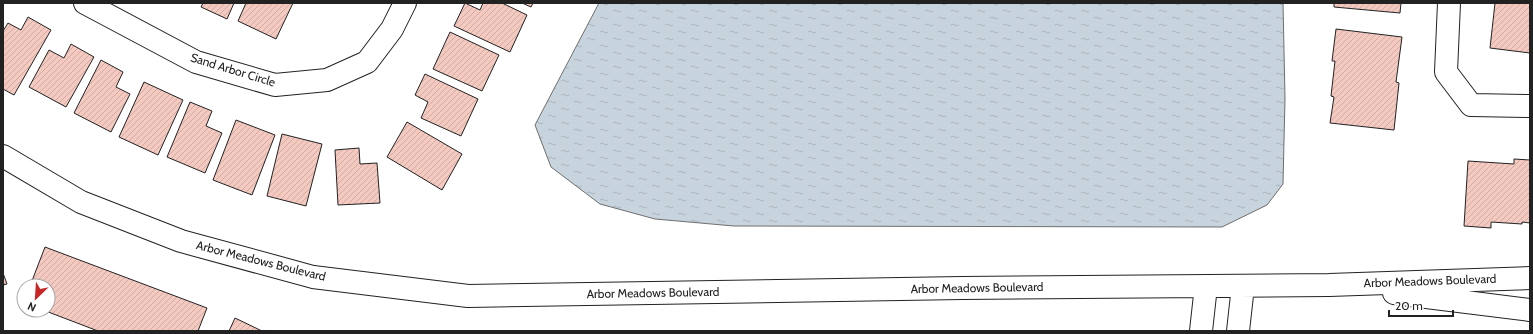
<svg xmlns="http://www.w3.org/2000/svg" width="1533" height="334" viewBox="0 0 1533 334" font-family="Cabin,sans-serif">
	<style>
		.water { fill: url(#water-ripples); stroke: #6f6f6f }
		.building { fill: url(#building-hatch); stroke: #222 }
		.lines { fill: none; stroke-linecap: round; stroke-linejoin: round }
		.minor-casing { stroke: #222; stroke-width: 24 }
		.minor { stroke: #fff; stroke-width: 22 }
		.labels { text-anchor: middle; stroke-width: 3; stroke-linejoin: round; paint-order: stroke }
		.street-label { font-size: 12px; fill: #222; stroke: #fff }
	</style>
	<defs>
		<pattern id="water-ripples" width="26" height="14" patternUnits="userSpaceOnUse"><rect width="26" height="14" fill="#c7d3dd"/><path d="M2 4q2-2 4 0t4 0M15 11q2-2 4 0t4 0" fill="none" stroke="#abb5bd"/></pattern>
		<pattern id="building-hatch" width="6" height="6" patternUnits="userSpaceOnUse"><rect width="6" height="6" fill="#f3c9c0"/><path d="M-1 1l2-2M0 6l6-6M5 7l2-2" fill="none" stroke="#d0aca5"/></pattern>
	</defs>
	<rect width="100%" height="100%" fill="#fff"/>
	<path class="water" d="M599,3h684l2,95 -2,86 -16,21 -45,22 -488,-1 -79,-7 -55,-15 -49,-37 -16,-42z"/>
	<path class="building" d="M203,3h31l-7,16 -26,-12z
		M246,3h47l-17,36 -38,-18z
		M465,3l15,7 3,-7h19l25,12 -17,37 -56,-26z
		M522,3h11l-2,4z
		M1334,3h67l-1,10 -66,-6z
		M1495,3h35v50l-40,-5z
		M28,17l23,13 -37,65 -11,-6v-58l5,-8 13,7z
		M1336,29l66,8 -6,45 3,1 -5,47 -64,-7 4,-26 -3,-1 4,-35h-3z
		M450,32l49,23 -17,36 -49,-22z
		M71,44l23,13 -28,50 -37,-20 20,-37 15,8z
		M101,60l22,12 -7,15 14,7 -19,38 -37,-19z
		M425,74l53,25 -17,37 -40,-18 7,-16 -13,-7z
		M144,82l39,18 -25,55 -39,-18z
		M190,102l22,9 -6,15 16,7 -17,40 -38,-16z
		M236,120l39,15 -23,60 -39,-15z
		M407,122l55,32 -20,36 -55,-33z
		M282,134l40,10 -16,62 -39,-10z
		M359,148l1,16 17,-1 3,40 -42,2 -3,-55z
		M1514,159l16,1v63l-8,-1v2l-31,-2v6l-27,-2 4,-65 46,3z
		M45,247l162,61 -9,23h-100l-55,-21h5v-24h-18z
		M3,273l4,11 -4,1z
		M235,318l27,13h-33z"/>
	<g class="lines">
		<g class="minor-casing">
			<path id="minor" d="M85,3l111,59 79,23 52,-5 40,-18 25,-33 13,-26
				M1449,3l-3,69 25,33 59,1
				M3,156l78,46 100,39 132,36 155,19 494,-8 367,-3 201,-7
				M1394,293l136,17
				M1201,331l5,-45
				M1238,331l5,-45"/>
		</g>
		<use href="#minor" class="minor"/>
	</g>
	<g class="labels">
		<g class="street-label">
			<text transform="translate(233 70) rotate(17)" y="4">Sand Arbor Circle</text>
			<text transform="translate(261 261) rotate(14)" y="4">Arbor Meadows Boulevard</text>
			<text transform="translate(1430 281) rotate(-2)" y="4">Arbor Meadows Boulevard</text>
			<text transform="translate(977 288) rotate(-1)" y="4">Arbor Meadows Boulevard</text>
			<text transform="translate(653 293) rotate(-1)" y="4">Arbor Meadows Boulevard</text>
		</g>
	</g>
	<rect width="1533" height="334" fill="none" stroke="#222222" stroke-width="8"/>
	<g transform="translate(36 298) rotate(205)"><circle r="19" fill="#ffffff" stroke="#a7a7a7"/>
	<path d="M0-3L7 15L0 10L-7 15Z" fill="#c62828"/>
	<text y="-6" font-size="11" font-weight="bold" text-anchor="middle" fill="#222222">N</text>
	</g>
	<path d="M1389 310v6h64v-6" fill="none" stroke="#222222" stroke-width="2"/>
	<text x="1395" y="310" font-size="12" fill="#222222" stroke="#ffffff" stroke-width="3" paint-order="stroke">20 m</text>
</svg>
